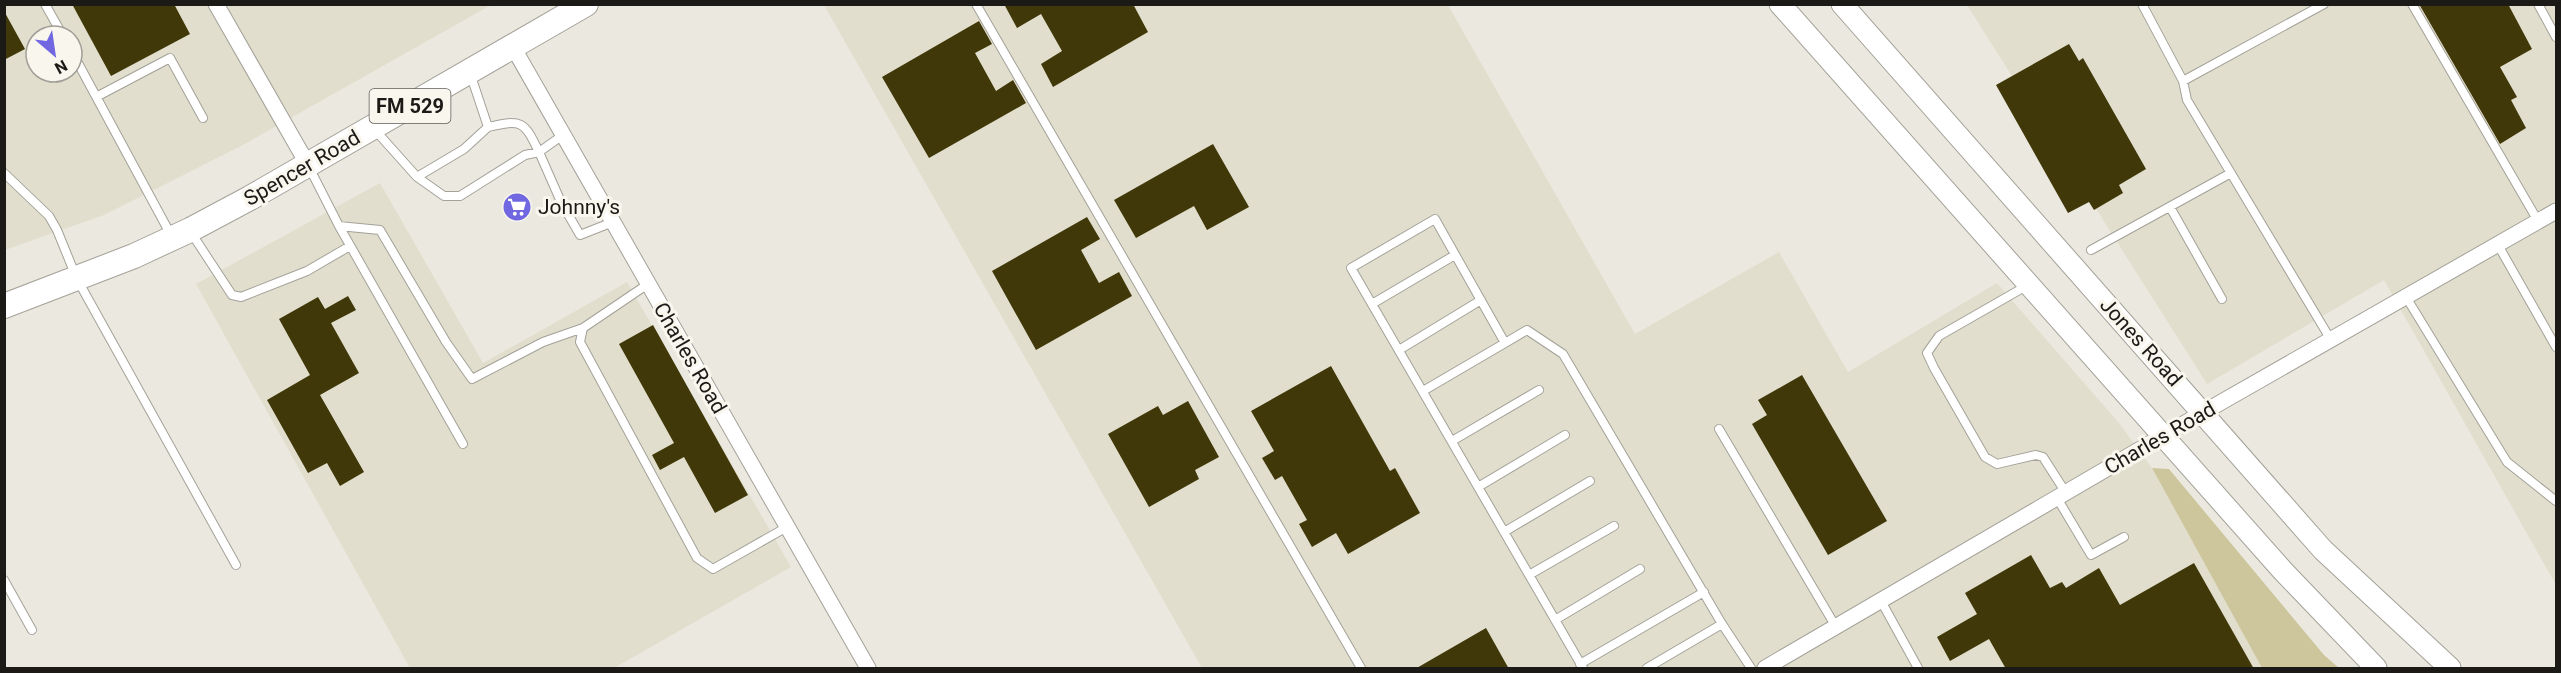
<svg xmlns="http://www.w3.org/2000/svg" width="2561" height="673" viewBox="0 0 2561 673" font-family="Roboto,sans-serif">
	<style>
		.built { fill: #e1decd; fill-rule: evenodd }
		.green { fill: #cdc69d }
		.building { fill: #403808 }
		.lines { fill: none; stroke-linecap: round; stroke-linejoin: round }
		.service-casing { stroke: #a3a198; stroke-width: 10 }
		.minor-casing { stroke: #a3a198; stroke-width: 17 }
		.secondary-casing { stroke: #a3a198; stroke-width: 23 }
		.primary-casing { stroke: #a3a198; stroke-width: 26 }
		.service { stroke: #fff; stroke-width: 8 }
		.minor { stroke: #fff; stroke-width: 15 }
		.secondary { stroke: #fff; stroke-width: 21 }
		.primary { stroke: #fff; stroke-width: 24 }
		.labels { text-anchor: middle; stroke-width: 6; stroke-linejoin: round; paint-order: stroke }
		.shield { fill: #f8f6ed; stroke: #5d5c57; stroke-width: 1.5 }
		.shield-label { font-size: 20px; font-weight: bold; fill: #1b1a17 }
		.street-label { font-size: 21px; fill: #1b1a17; stroke: #f8f6ed }
		.poi-label { font-size: 21px; fill: #1b1a17; stroke: #f8f6ed; text-anchor: start }
	</style>
	<rect width="100%" height="100%" fill="#ebe9df"/>
	<path class="built" d="M4,5h487l-248,140 -139,70 -99,35zM36,36h36v36h-36z
		M824,5h624l187,329 144,-82 69,120 149,-89 122,140 33,45 110,200h-1060z
		M1967,5h589v580l-172,-305 -177,104z
		M380,183l103,180 144,-81 164,285 -177,101h-204l-214,-384z"/>
	<path class="green" d="M2152,468l17,1 155,186 15,13h-77z"/>
	<path class="building" d="M72,4h102l16,30 -79,42z
		M1004,4h129l15,28 -95,55 -12,-23 21,-13 -21,-37 -24,14z
		M2419,4h89l24,45 -32,18 17,30 -6,3 15,28 -26,16z
		M4,11l21,38 -21,11z
		M979,21l13,23 -17,9 21,38 17,-11 13,23 -97,55 -47,-81z
		M2069,44l10,17 4,-3 63,111 -27,16 4,8 -29,17 -5,-8 -21,11 -72,-128z
		M1213,144l36,63 -42,23 -13,-24 -58,32 -22,-38z
		M1087,217l13,22 -19,11 18,33 20,-11 13,24 -96,54 -44,-79z
		M348,296l8,14 -25,13 28,50 -39,22 44,77 -24,14 -13,-23 -19,10 -41,-73 43,-25 -31,-56 39,-22 7,12z
		M653,325l95,170 -33,18 -31,-56 -24,13 -8,-15 22,-12 -55,-99z
		M1331,366l59,105 5,-3 25,45 -72,41 -12,-21 -24,14 -13,-23 8,-4 -25,-44 -7,4 -13,-22 12,-7 -23,-40z
		M1802,375l85,146 -59,34 -76,-131 15,-9 -9,-15z
		M1188,401l31,56 -24,13 4,9 -50,28 -41,-73 50,-28 5,9z
		M2031,555l19,33 12,-6 4,6 33,-20 21,37 74,-42 60,106h-248l-17,-30 -39,22 -13,-24 40,-23 -12,-21z
		M1486,628l23,41h-94z"/>
	<g class="lines">
		<g class="service-casing">
			<path id="service" d="M45,4l18,32
				M976,4l385,664
				M2142,4l41,77
				M2324,4l-141,77 4,19 144,240
				M2412,4l126,217
				M2538,4l18,33
				M72,52l100,185
				M98,96l72,-38 33,60
				M375,130l42,47 47,-28 24,-22 -18,-54
				M563,135l-24,17 22,50 19,33 33,-13
				M310,169l29,57 41,4 66,112 26,37 71,-37 40,-14
				M4,173l45,43 8,14 20,49 159,286
				M417,177l27,19h16l65,-41 14,-3c-15,-31 -17,-33 -51,-25
				M2170,207l52,92
				M339,226l124,218
				M192,234l40,61 9,2 66,-26 43,-25
				M2498,245l58,102
				M2091,250l140,-77
				M648,284l-65,44 -3,14 117,216 16,11 74,-42
				M2028,285l-89,51 -12,17 7,15 51,89 12,7 39,-9 7,2 23,36
				M2406,297l101,165 49,39
				M1372,304l83,-49
				M1399,350l82,-50
				M1423,391l82,-48
				M1719,429l117,198
				M1452,441l87,-51
				M1478,487l87,-52
				M2057,498l34,57 33,-18
				M1504,532l86,-51
				M1529,575l85,-49
				M4,580l28,50
				M1881,601l37,67
				M1555,620l85,-51
				M1580,664l124,-72
				M1583,668l-232,-400 84,-49 70,124 22,-13 36,24 159,270 29,44
				M1647,668l75,-44"/>
		</g>
		<g class="minor-casing">
			<path id="minor" d="M216,4l92,161
				M513,47l355,621
				M1765,668l439,-256 352,-201"/>
		</g>
		<g class="secondary-casing">
			<path id="secondary" d="M1780,4l503,567 93,97
				M1842,4l481,546 127,118"/>
		</g>
		<g class="primary-casing">
			<path id="primary" d="M4,306l130,-50 56,-26 60,-32 336,-194"/>
		</g>
		<use href="#service" class="service"/>
		<use href="#minor" class="minor"/>
		<use href="#secondary" class="secondary"/>
		<use href="#primary" class="primary"/>
	</g>
	<defs>
		<g id="supermarket-disc" transform="scale(1.5)"><circle r="9.5" fill="#7167e1" stroke="#f8f6ed"/><path d="M-6-5.5h2.5l.6 2H6L4.5 2H-2.5L-4.4-4H-6ZM-1.5 3.2a1.3 1.3 0 1 0 .1 0ZM3 3.2a1.3 1.3 0 1 0 .1 0Z" fill="#fff"/></g>
	</defs>
	<g fill-rule="evenodd">
		<use href="#supermarket-disc" x="517" y="207"/>
	</g>
	<g class="labels">
		<rect class="shield" x="369.5" y="89" width="81" height="34" rx="4.5"/>
		<g class="shield-label">
			<text x="410" y="113">FM 529</text>
		</g>
		<g class="street-label">
			<text transform="translate(302 168) rotate(-30)" y="7">Spencer Road</text>
			<text transform="translate(2141 342) rotate(48)" y="7">Jones Road</text>
			<text transform="translate(690 358) rotate(60)" y="7">Charles Road</text>
			<text transform="translate(2160 438) rotate(-30)" y="7">Charles Road</text>
		</g>
		<g class="poi-label">
			<text x="538" y="214">Johnny's</text>
		</g>
	</g>
	<rect width="2561" height="673" fill="none" stroke="#1b1a17" stroke-width="12"/>
	<g transform="translate(54 54) rotate(151)"><circle r="28" fill="#f8f6ed" stroke="#a09e97" stroke-width="1.5"/>
	<path d="M0-4.5L10 22L0 15L-10 22Z" fill="#7167e1"/>
	<text y="-9" font-size="16" font-weight="bold" text-anchor="middle" fill="#1b1a17">N</text>
	</g>
</svg>
